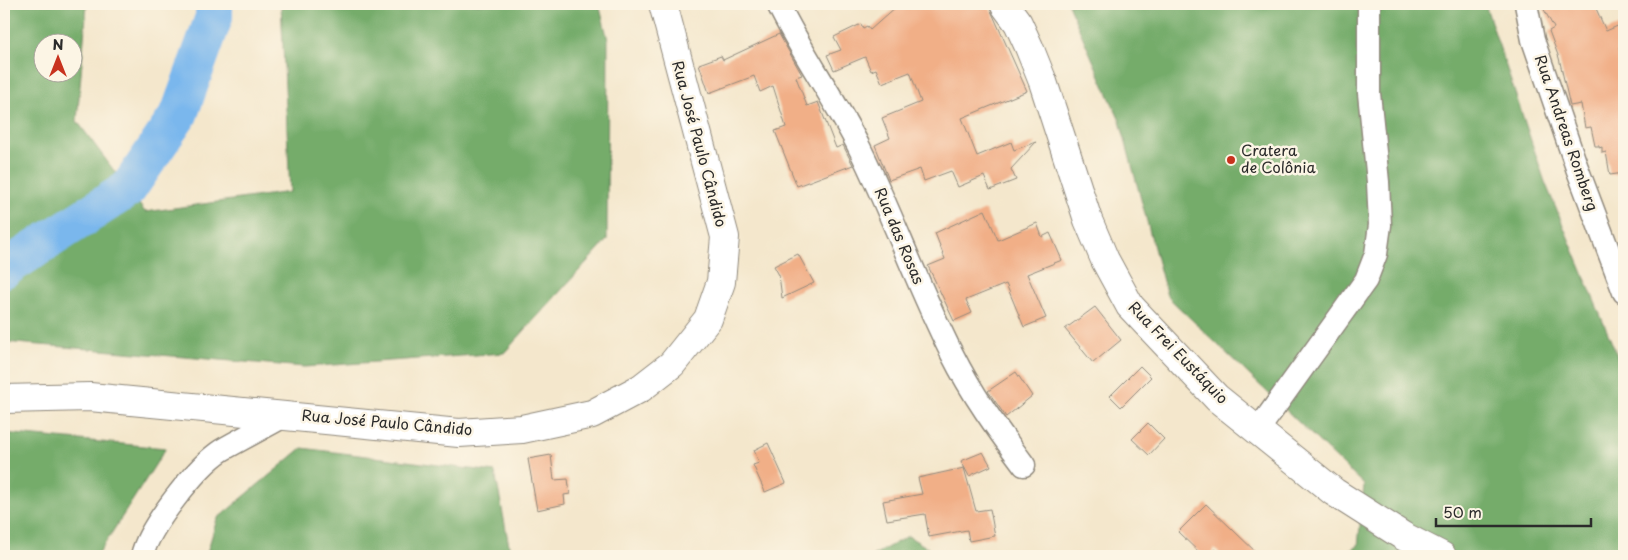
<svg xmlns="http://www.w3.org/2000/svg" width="1628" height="560" viewBox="0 0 1628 560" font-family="'Playpen Sans',sans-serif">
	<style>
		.forest { fill: #74ac6a; stroke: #506c4a; fill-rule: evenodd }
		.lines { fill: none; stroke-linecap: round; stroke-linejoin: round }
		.river { stroke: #7ab7ed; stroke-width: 38 }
		.building { fill: #f1af87 }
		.minor-casing { stroke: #90897c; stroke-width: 25 }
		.tertiary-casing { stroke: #90897c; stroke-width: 30 }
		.minor { stroke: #fff; stroke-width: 22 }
		.tertiary { stroke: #fff; stroke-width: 28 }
		.poi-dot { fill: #c8321e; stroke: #fcf5e5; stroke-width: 2 }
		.labels { text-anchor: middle; stroke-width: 5; stroke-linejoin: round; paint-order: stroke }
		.street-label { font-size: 15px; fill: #2b2b2b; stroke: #fcf5e5 }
		.poi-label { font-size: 15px; fill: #2b2b2b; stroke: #fcf5e5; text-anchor: start }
	</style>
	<rect width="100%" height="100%" fill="#fcf5e5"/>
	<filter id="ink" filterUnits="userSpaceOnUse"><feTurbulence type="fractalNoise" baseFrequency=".02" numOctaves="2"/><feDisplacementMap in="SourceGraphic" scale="10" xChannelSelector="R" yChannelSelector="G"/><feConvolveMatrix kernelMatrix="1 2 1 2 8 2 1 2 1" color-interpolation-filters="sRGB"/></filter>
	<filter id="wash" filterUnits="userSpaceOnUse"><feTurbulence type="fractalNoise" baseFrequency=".0096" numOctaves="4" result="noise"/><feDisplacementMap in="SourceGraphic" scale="20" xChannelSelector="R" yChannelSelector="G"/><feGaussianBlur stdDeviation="1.12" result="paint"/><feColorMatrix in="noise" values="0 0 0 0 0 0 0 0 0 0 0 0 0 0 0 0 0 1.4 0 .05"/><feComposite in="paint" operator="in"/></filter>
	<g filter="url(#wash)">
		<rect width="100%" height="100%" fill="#f4e7cc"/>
		<path class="forest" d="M4,4h83l-10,117 68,91 145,-20 -9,-188h318l9,36 -1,200 -103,113 -200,14 -300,-25zM42,42h30v30h-30z
			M1068,4h417l60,178 79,190v184h-282l16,-10 6,-61 -197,-189 -47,-175z
			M4,433l162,15 -69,108h-93z
			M302,448l193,24 16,84h-305l11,-37z
			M908,536l33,20h-69z"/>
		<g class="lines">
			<path class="river" d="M4,269l124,-80 51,-75 35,-97v-13"/>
		</g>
		<g id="blocks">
			<path class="building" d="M906,4h82l39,87 -65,27 15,38 34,-14 3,8 22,-8 -25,27 5,11 -26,10 -6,-14 -26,11 -7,-16 -27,10 -4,-12 -31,11 -14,-35 15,-7 -8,-20 39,-16 -11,-30 -28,11 -6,-14 -5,2 -6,-14 -31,13 -7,-15 14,-5 -7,-13 27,-13 2,4 4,-2 3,4 27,-24 3,3z
				M1541,4h53l12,27 14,-6 4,11v8l-5,3 5,25v101l-14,2 -4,-23 -4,1v-6l-3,1v-2h-4l-4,-19 -6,1 -4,-24 -11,2 -11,-48 -10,-27 5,-3z
				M779,34l23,41 -6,2 11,29 11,-4 18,46 7,-3 10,20 -56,21 -22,-55 11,-4 -13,-41 -13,6 -6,-16 -45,17 -10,-29 22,-8 2,4z
				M985,210l13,30 39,-17 5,14 8,-4 12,27 -35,14 19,44 -22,9 -18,-43 -40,16 6,13 -18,8 -26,-55 17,-7 -10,-26z
				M798,254l16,29 -32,15 -3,-23 -5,-9z
				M1095,307l26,33 -28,23 -28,-34z
				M1140,366l11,11 -30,30 -11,-11z
				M1016,372l16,24 -26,21 -18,-26z
				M1148,423l16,16 -15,16 -17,-16z
				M768,443l18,40 -21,9 -12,-27 6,-2 -5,-13z
				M983,452l8,14 -22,10 -8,-15z
				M551,455l3,25 14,-1 2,15 -6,1 1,9 -28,6 -9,-51z
				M964,468l12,43 14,-2 5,27 -26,5 -2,-11 -38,7 -4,-23 -38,6 -4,-19 39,-7 -4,-16z
				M1206,504l54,52h-38l-7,-7 -6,7h-6l-25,-24z"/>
		</g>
	</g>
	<g filter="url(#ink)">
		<use href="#blocks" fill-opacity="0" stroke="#90897c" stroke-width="1"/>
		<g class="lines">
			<g class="minor-casing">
				<path id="minor" d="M778,4c24,50 57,95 82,145 33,67 58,138 92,205 20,40 45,75 72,111
					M1526,4l7,36 44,128 47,124
					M1258,430l108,-150 10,-26 4,-29 -2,-43 -9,-89v-89
					M142,556c6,-28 55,-90 80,-106 21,-12 43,-23 64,-35"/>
			</g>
			<g class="tertiary-casing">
				<path id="tertiary" d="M1004,4l14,19 11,24 14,35 45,138 17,40 25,46 87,92 117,94 69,44 39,20
					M4,399l86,-2 369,36 63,-4 70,-15 49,-26 31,-24 36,-45 13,-37 4,-45 -62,-233"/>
			</g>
			<use href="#minor" class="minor"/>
			<use href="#tertiary" class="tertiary"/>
		</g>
	</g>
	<circle class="poi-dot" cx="1231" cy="160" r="5"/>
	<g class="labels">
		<g class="street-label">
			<text transform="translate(1566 133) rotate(71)" y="5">Rua Andreas Romberg</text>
			<text transform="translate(699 144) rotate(75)" y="5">Rua José Paulo Cândido</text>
			<text transform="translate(899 236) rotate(67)" y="5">Rua das Rosas</text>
			<text transform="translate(1178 353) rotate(46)" y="5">Rua Frei Eustáquio</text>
			<text transform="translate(387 423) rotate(5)" y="5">Rua José Paulo Cândido</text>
		</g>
		<g class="poi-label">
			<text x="1241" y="156">Cratera<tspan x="1241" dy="17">de Colônia</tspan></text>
		</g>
	</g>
	<rect width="1628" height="560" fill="none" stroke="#fcf5e5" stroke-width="20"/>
	<g transform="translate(58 58)"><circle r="24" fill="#fcf5e5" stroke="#a8a49b"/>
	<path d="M0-4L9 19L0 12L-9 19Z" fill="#c8321e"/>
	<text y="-8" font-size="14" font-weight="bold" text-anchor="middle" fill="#2b2b2b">N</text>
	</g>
	<path d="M1436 518v8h155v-8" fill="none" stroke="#2b2b2b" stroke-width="2.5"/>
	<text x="1443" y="518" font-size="15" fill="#2b2b2b" stroke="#fcf5e5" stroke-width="4" paint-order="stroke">50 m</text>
</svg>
